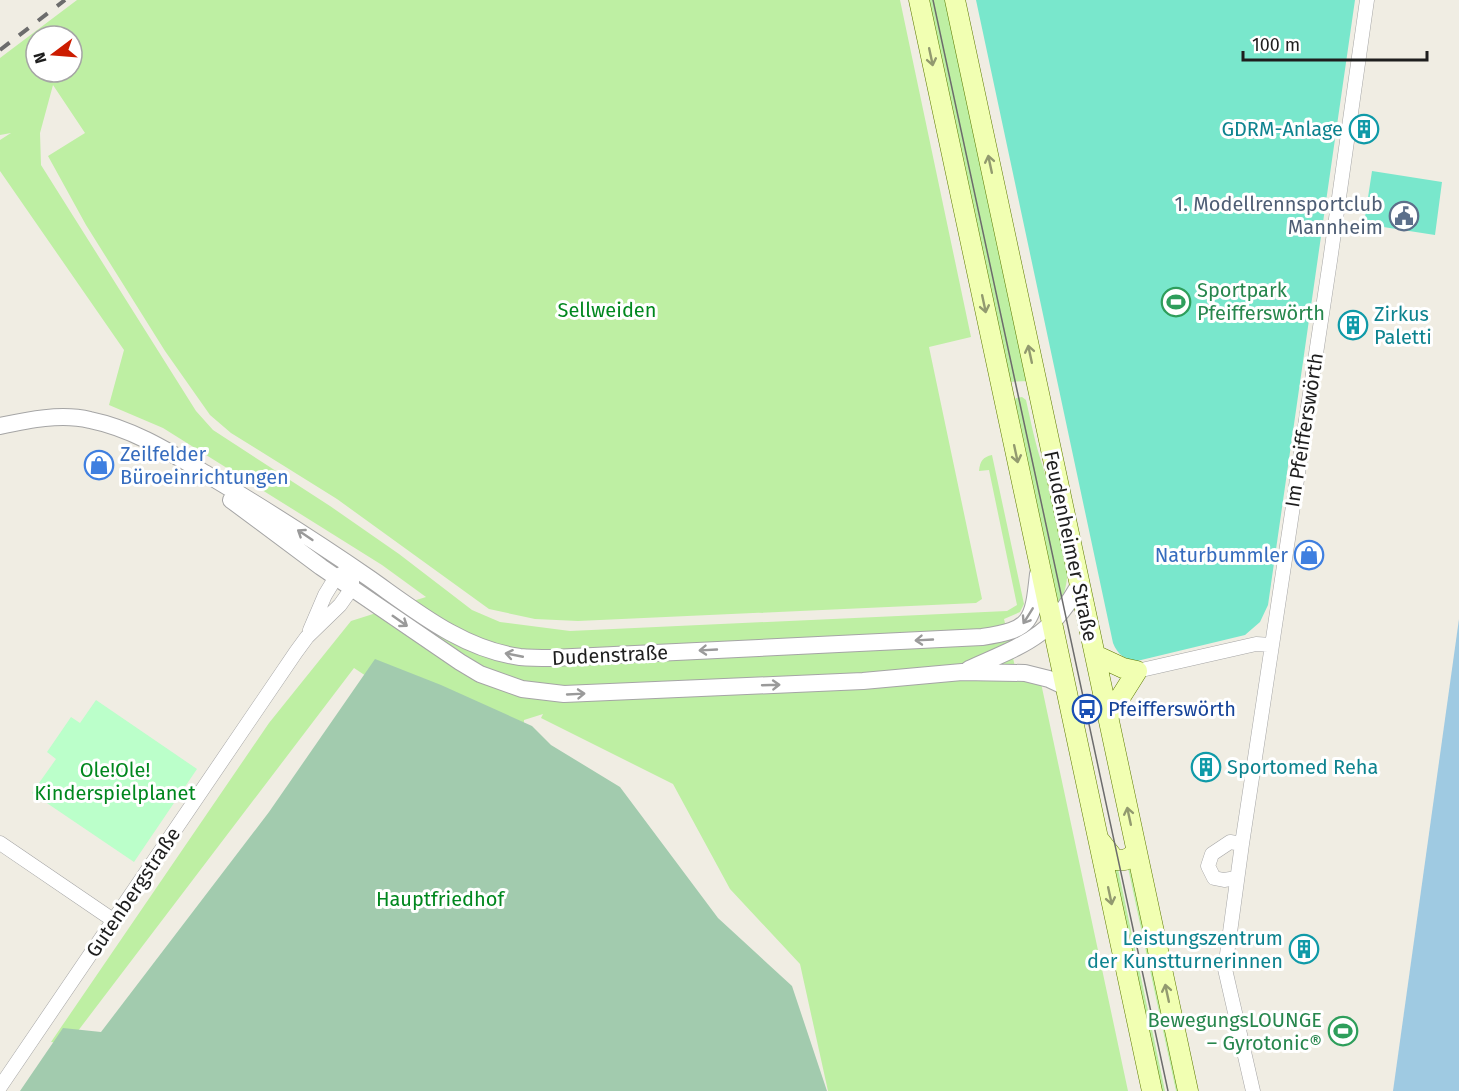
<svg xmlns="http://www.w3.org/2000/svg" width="1459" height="1091" viewBox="0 0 1459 1091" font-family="'Fira Sans',sans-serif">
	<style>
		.grass { fill: #beefa3; fill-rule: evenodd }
		.cemetery { fill: #a2cbae }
		.park { fill: #bbffca }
		.pitch { fill: #79e7cc }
		.water { fill: #9fcae2 }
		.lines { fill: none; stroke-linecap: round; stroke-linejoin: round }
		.minor-casing { stroke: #a5a5a5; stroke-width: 15 }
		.tertiary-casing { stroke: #a5a5a5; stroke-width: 18 }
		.secondary-casing { stroke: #5c7a00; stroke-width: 21 }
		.minor { stroke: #fff; stroke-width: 14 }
		.tertiary { stroke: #fff; stroke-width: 16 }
		.secondary { stroke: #f1ffb2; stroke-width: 20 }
		.tram { stroke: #6c6c6c; stroke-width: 1.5 }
		.rail { stroke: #6c6c6c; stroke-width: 4; stroke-dasharray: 12 12; stroke-linecap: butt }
		.oneway { stroke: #929a6f }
		.oneway2 { stroke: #9a9a9a }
		.labels { text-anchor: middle; stroke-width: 6; stroke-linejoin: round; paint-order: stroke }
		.culture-label { font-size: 20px; fill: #0d838f; stroke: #fff; text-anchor: end }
		.service-label { font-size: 20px; fill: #4e5e75; stroke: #fff; text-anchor: end }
		.leisure-label { font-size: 20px; fill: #27864d; stroke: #fff; text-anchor: start }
		.park-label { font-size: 20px; fill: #00871e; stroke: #fff }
		.street-label { font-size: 20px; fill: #1e1e1e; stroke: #fff }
		.shop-label { font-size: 20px; fill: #366cbe; stroke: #fff; text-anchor: start }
		.transit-label { font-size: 20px; fill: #164399; stroke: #fff; text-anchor: start }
	</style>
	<rect width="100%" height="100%" fill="#f0ede3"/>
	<path class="grass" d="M77,0h823l71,337 -42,10 53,252 -6,4 -398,18 -43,-2 -46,-10 -152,-110 -106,-66 -21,-18 -45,-64 -79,-126 -38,-69 37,-23 -32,-48 -13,48 1,32 155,246 17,19 117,76 69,48 73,56 28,12 70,9 437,-20 10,-6 -28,-135 -10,1c1,-10 4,-14 13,-16l32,149 -4,8 -16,7 5,21 3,3 -2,1 8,37 23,2 87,408h-300l-28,-127 -70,-75 -57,-105 -132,-66 2,-4 -19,6 -1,22 -157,-66 -12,-8 -286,376 -17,-2 218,-319 82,-102 41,-13 -32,-25 37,23 29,-9 -44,-32 -219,-137 -54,-23 15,-55 -124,-179v-31l11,-7 -11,2v-77zM36,36h36v36h-36z
		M926,0h22l81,381 -22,1z
		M1022,397l4,3c5,22 9,43 16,64 12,42 41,104 15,144l-45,-205 4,-5z
		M1132,866l48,225h-4l-48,-223z
		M1112,867l6,2 47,222h-6z"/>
	<path class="cemetery" d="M375,659l66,26 91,41 19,19 69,42 98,131 74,68 35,105h-807l43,-63 38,4 168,-220z"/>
	<path class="park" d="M96,700l101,69 -63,93 -102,-69 24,-34 -9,-7 24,-35 9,6z"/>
	<path class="pitch" d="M976,0h379l-87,605 -8,17 -15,13 -108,26c-13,-2 -19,-6 -24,-18z
		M1372,171l70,11 -7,53 -71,-11z"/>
	<path class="water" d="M1459,619v472h-66z"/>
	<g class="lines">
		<g class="minor-casing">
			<path id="minor" d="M310,630l15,-35 11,-18 17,-10
				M1137,671l119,-27 16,1
				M0,843l113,77
				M1237,878l-13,2 -10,-2 -6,-12 4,-12 18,-12 12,2
				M0,1087l296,-435 11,-15 33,-32 12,-17v-10
				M1253,1091l-28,-122 17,-125 88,-583 37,-261"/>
		</g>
		<g class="tertiary-casing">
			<path id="tertiary" d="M0,426c28,-6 61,-13 90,-6 44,9 81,33 118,55 55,33 109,67 161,103 47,33 93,71 151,79 11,1 22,1 32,1l430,-21c50,-7 51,-16 56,-63
				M231,500l90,67 139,95 20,12 42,15 42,5 299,-13 99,-9 63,1 24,6 17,8
				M969,669c53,-24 82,-31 111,-86"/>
		</g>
		<g class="secondary-casing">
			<path id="secondary" d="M919,0l233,1091
				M955,0l233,1091
				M1095,655l28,13 14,3 -29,46
				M1100,841l15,19h10l12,-7"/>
		</g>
		<use href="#minor" class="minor"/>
		<use href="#tertiary" class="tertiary"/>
		<use href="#secondary" class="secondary"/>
		<path class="tram" d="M933,0l235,1091"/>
		<path class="rail" d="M0,50l65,-50"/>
	</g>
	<defs><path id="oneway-shaft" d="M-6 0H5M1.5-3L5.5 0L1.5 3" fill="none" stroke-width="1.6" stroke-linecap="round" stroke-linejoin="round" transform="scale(1.5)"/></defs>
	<g class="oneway">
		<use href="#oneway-shaft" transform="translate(931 57) rotate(78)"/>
		<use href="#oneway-shaft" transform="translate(990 164) rotate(-102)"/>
		<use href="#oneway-shaft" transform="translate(984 304) rotate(78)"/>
		<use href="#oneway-shaft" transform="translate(1030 354) rotate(-102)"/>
		<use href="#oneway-shaft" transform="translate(1016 454) rotate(78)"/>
		<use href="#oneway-shaft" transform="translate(1129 816) rotate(-102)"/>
		<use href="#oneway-shaft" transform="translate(1110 896) rotate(78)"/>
		<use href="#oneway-shaft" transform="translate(1167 993) rotate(-102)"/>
	</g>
	<g class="oneway2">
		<use href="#oneway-shaft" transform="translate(305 535) rotate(-146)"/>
		<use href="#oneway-shaft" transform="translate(1028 616) rotate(122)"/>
		<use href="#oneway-shaft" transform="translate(400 621) rotate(35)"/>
		<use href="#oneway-shaft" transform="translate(924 640) rotate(177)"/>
		<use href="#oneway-shaft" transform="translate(708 650) rotate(177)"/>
		<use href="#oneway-shaft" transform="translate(514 655) rotate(-169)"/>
		<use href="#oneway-shaft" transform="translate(771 685) rotate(-2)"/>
		<use href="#oneway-shaft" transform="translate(576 694) rotate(-3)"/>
	</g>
	<defs>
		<g id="building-ring" transform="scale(1.5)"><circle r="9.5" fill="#fff" stroke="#0f9aa8" stroke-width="1.5"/><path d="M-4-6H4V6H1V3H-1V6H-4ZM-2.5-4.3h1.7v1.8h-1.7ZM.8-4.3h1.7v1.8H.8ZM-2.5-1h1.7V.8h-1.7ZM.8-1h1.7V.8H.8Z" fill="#0f9aa8"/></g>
		<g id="civic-ring" transform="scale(1.5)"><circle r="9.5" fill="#fff" stroke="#5c6f8a" stroke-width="1.5"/><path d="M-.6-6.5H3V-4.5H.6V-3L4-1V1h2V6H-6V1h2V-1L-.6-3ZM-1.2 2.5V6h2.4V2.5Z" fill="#5c6f8a"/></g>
		<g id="stadium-ring" transform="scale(1.5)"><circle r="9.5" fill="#fff" stroke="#2e9e5b" stroke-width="1.5"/><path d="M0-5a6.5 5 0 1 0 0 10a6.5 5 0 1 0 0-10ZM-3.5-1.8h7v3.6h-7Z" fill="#2e9e5b"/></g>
		<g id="shop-ring" transform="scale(1.5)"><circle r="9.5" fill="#fff" stroke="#3f7fe0" stroke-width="1.5"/><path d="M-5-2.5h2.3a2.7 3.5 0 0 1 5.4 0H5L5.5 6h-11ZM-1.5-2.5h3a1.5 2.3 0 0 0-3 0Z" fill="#3f7fe0"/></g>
		<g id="bus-ring" transform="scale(1.5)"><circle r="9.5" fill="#fff" stroke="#1a4fb4" stroke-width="1.5"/><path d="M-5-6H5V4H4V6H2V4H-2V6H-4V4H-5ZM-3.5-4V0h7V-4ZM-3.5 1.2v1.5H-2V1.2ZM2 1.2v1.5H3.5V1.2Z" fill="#1a4fb4"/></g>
	</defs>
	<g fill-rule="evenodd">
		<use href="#building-ring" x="1364" y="129"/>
		<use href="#civic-ring" x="1404" y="216"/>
		<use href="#stadium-ring" x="1176" y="302"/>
		<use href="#building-ring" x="1353" y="325"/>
		<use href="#shop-ring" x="99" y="465"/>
		<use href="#shop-ring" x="1309" y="555"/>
		<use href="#bus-ring" x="1087" y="709"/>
		<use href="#building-ring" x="1206" y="767"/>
		<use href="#building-ring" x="1304" y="949"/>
		<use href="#stadium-ring" x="1343" y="1031"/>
	</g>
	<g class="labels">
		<g class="culture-label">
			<text x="1343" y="136">GDRM-Anlage</text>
			<text x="1374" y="321" text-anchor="start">Zirkus<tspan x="1374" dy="23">Paletti</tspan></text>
			<text x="1227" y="774" text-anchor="start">Sportomed Reha</text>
			<text x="1283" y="945">Leistungszentrum<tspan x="1283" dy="23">der Kunstturnerinnen</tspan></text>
		</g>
		<g class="service-label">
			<text x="1383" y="211">1. Modellrennsportclub<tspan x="1383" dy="23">Mannheim</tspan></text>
		</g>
		<g class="leisure-label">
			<text x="1197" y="297">Sportpark<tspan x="1197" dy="23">Pfeifferswörth</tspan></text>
			<text x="1322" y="1027" text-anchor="end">BewegungsLOUNGE<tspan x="1322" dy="23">– Gyrotonic®</tspan></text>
		</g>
		<g class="park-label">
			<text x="607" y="317">Sellweiden</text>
			<text x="115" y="777">Ole!Ole!<tspan x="115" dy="23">Kinderspielplanet</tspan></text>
			<text x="440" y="906">Hauptfriedhof</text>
		</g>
		<g class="street-label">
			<text transform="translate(1304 430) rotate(-81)" y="7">Im Pfeifferswörth</text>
			<text transform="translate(1071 546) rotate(78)" y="7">Feudenheimer Straße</text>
			<text transform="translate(610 655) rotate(-3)" y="7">Dudenstraße</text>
			<text transform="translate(133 892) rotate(-56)" y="7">Gutenbergstraße</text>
		</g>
		<g class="shop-label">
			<text x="120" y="461">Zeilfelder<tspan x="120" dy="23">Büroeinrichtungen</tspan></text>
			<text x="1288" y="562" text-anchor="end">Naturbummler</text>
		</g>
		<g class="transit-label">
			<text x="1108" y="716">Pfeifferswörth</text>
		</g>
	</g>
	<g transform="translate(54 54) rotate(254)"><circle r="28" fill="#ffffff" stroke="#a5a5a5" stroke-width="1.5"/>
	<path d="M0-4.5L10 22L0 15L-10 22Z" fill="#cc1c00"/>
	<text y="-9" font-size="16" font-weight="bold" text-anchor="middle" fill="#1e1e1e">N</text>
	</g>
	<path d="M1243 51v9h184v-9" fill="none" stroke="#1e1e1e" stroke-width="3"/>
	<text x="1252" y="51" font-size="18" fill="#1e1e1e" stroke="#ffffff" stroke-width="4.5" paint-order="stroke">100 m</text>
</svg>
